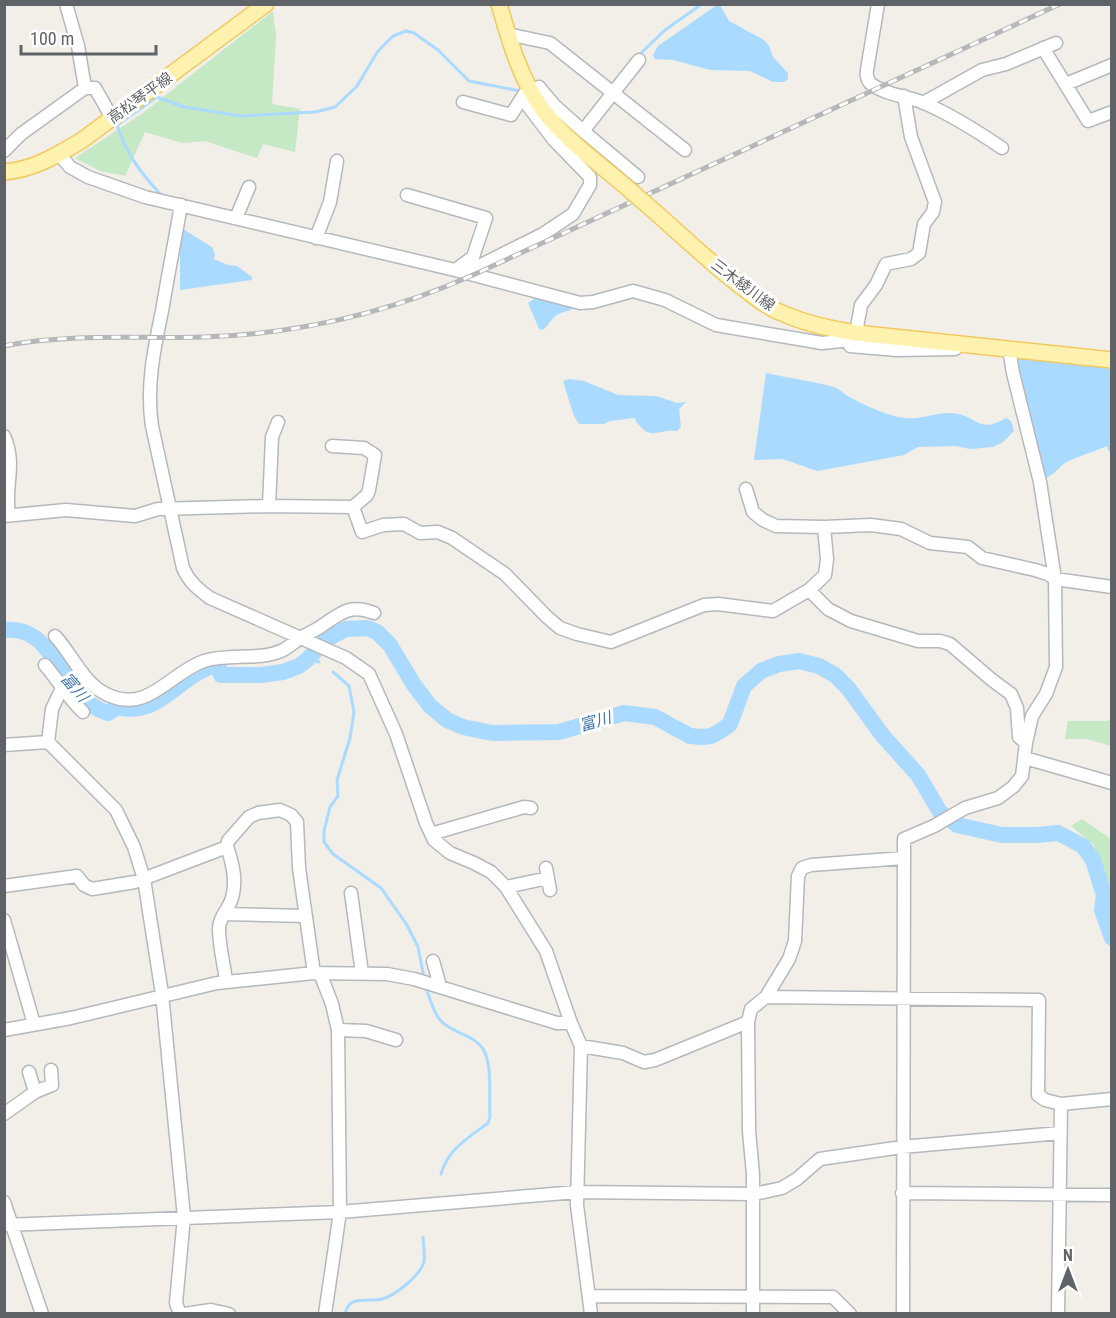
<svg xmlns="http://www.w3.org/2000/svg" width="1116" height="1318" viewBox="0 0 1116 1318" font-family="'Roboto Condensed','Noto Sans JP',sans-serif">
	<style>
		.green { fill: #c5e8c5 }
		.water { fill: #aadaff }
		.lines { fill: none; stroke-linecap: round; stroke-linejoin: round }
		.stream { stroke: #aadaff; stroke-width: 3 }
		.river { stroke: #aadaff; stroke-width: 16 }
		.minor-casing { stroke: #b5b8bc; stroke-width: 15 }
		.major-casing { stroke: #f2c960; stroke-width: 18 }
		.minor { stroke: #fff; stroke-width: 12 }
		.major { stroke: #fff2af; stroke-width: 15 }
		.rail-casing { stroke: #b6b7b8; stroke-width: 5 }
		.rail { stroke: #fff; stroke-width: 3; stroke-dasharray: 9; stroke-linecap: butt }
		.major-bridge-casing { stroke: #f2c960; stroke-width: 18; stroke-linecap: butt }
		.major-bridge { stroke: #fff2af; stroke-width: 15 }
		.labels { text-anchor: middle; stroke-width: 6; stroke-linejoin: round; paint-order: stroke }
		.street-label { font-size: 15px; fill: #5f6368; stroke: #fff }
		.water-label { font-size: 16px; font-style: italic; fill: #4174aa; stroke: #fff }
	</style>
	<rect width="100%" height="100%" fill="#f1efe8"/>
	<path class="green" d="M273,11l3,25 -4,68 28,5 -5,43 -32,-8 -6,14 -52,-17 -23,2 -37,-11 -20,44 -25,-5 -25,-13 68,-45z
		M1111,719v27l-24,-7h-22l3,-18h39z
		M1082,819l29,20v70l-17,-64 -23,-19z"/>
	<path class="water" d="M717,5h3l9,16 35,19 5,6 4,11 15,16v6l-4,3h-11l-23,-11 -40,-1 -37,-10 -18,-1 -2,-4 5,-9z
		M183,229l29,18 3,7 -1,5 14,6 9,1 15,11v3l-72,10v-38z
		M535,298l38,9 -2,3c-20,5 -16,8 -28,20l-4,-1 -11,-26z
		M1015,356l96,10v85l-2,1 -2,-6c-14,6 -29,10 -42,17 -7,5 -12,13 -20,15l-28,-106z
		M766,373c22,5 46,8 68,14 7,3 12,9 19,12 13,7 38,18 52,19 16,2 30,-6 46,-5 28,2 26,22 55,5l5,3 3,10 -11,11 -10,5 -23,2 -15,-3 -37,1 -14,8 -87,16 -34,-12 -29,1z
		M570,379l14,2 34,14 38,1 21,7 9,-1 -7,7 2,18 -4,4c-22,-2 -27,12 -43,-13l-24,3 -6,3h-25l-5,-8 -11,-35z"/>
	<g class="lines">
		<path class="stream" d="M638,56l27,-26 37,-26
			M161,195c-20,-22 -35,-41 -44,-70l40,-28 27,10 57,9 74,-4 20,-5 22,-21 21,-35 15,-15 13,-5 8,2 24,17 31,31 51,10
			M308,659l11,3
			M333,672l16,14 5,26 -4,26 -13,42 1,16 -8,11 -6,24v11l9,12 48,34 26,37 11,22 6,31
			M426,988c4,10 7,25 15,33 12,13 37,14 44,32 7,15 4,47 5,64l-2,6c-20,15 -40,26 -47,51
			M345,1314c1,-5 4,-10 8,-12 9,-3 20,-1 29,-3 13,-3 40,-25 42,-38 1,-8 -1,-17 -1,-24"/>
		<path class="river" d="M4,630c54,-6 53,68 104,83l9,-6c45,11 61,-34 101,-42l3,10h40l22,-3 16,-6 9,-7 17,-19 21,-11 21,-1 10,4 13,13 24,40 16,21 17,14 16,7 29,6 67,-1 65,-19 31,4 35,19 12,1 9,-1 11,-6 8,-6 14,-38 17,-15 18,-7 20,-3 20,5 16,9 13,13 35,48 35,39 22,37 17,13 45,10h35l21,-2 25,13 10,14 11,35 -2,15 10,28"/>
		<g class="minor-casing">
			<path id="minor" d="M66,4l12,42 7,42
				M878,4l-11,66c-1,5 0,9 3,13 14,12 38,13 54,20 28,12 53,28 78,45
				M507,34l43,9 135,107
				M1043,48l45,73 24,-9
				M1066,84l46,-19
				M531,92l8,-5 16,19 28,25
				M463,102l48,13 14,-22
				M923,103l59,-33 24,-6 50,-21
				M4,151l17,-17 64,-46h10l17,30
				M59,154l11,13 18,10 57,20 310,73 125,33 13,-1 40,-11 32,9 51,25 106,18 47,-5
				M638,177l-55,-46 56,-71
				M407,195l79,23 -13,39 -15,11
				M181,205c-6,35 -13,70 -19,106 -8,38 -16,76 -10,115l31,142c6,14 15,21 27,30l136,60 23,16 27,60 30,89 8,17 16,13 24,10 17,9 15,15 40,64 25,72 10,23 -4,159 14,109
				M236,218l13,-31
				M316,238l14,-36 7,-41
				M465,273l78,-39 30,-20 17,-29v-8l-36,-37 -32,-42
				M856,333l5,-28 15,-20 10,-21 25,-5 8,-6 5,-29 9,-12 2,-10 -24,-65 -7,-41
				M850,346l47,4 58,-1
				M4,436c13,30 0,49 5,79
				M332,446l32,2 11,7 -6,35 -2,5 -14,12
				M746,489l7,23 10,8 13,6 48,1 47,-2 30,4 29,14 38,4 14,11 53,12 13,4 7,5 57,8
				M269,506l3,-69 6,-15
				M4,516l62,-6 69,6 23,-7 111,-3 84,1 9,25 21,-7 21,-1 16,9 18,-1 14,6 53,36 42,43 13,11 17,6 34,8 93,-37 14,-1 55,7 36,-21 19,19 23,12 67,20h22l10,3 42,36 19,14 6,14 2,29 7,6
				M809,590l16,-15 2,-16 -3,-32
				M55,636c17,18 28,47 51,58 42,21 63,-21 98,-33 25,-8 53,0 77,-10 7,-3 13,-9 19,-13 7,-4 14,-7 20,-11 20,-13 29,-24 54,-14
				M45,665c13,15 23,33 38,47
				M48,742l4,-33 11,-23 19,-14
				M4,745l44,-3 68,68 18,37 10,32 18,115 22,223 -8,86 4,11
				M1025,758l87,25
				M431,834l93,-27 7,1
				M546,868l4,22
				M4,886l73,-10 7,9 8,4 43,-7 92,-35 1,-6 21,-24 9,-4 22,-3 11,5 6,7 2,46 15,105
				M506,887l42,-9
				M351,893l11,80
				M224,914l82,2
				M4,920l30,104
				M433,961l7,25
				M320,973l12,31 6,26 2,182 -15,102
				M226,981c-2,-17 -7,-35 -7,-52 0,-12 10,-20 13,-31 5,-17 1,-34 -5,-51
				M766,997l23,-38 6,-18 3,-65 4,-8 9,-3 93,-7
				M748,1022l1,109 4,43v140
				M4,1030l67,-12 146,-35 97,-10 73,1 27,5 143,44h14
				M338,1030l28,1 30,9
				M581,1046l42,7 21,9 11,-2 93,-38 3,-13 15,-12 273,3 -1,95 7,5 16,4 -3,210
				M29,1072l6,20
				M1061,1104l51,-5
				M4,1114l31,-22 17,-7 -1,-15
				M902,1193l210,2
				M4,1202l38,112
				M4,1225l336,-13 237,-20 177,2 28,-6 15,-9 23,-20 82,-12 158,-14
				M589,1296l244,1 17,17
				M185,1314l26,-4 18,4
				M903,1314l1,-475 30,-13 31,-18 33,-10 15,-11 9,-11 4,-33 6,-27 14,-22 10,-27 -1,-88 -15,-97 -27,-109 -4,-24"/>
		</g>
		<g class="major-casing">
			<path id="major" d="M499,4c11,39 22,78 47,110 24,30 58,53 86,78
				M4,172c29,-2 53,-17 77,-31l185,-137
				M647,205c29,25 57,52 87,76 16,12 31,26 50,33 23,10 47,15 72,19l256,27"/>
		</g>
		<use href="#minor" class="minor"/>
		<use href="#major" class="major"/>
		<g class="rail-casing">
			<path id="rail" d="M4,346c63,-13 136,-7 200,-9 94,-3 184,-24 269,-62l587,-271"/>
		</g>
		<use href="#rail" class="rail"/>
		<g class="major-bridge-casing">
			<path id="major-bridge" d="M632,192l15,13"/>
		</g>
		<use href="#major-bridge" class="major-bridge"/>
	</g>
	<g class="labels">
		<g class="street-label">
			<text transform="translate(140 98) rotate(-36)" y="5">高松琴平線</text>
			<text transform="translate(743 285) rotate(37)" y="5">三木綾川線</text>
		</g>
		<g class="water-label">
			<text transform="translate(75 687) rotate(49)" y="6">富川</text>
			<text transform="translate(595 721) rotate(-16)" y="6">富川</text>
		</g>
	</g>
	<rect width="1116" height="1318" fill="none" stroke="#5f6368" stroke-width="12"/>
	<g transform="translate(1068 1270)" stroke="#ffffff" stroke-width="4.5" paint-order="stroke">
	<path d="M0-4.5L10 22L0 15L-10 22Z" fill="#5f6368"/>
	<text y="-9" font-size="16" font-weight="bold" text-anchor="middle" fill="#5f6368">N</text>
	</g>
	<path d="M21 45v9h135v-9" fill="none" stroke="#5f6368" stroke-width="3"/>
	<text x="30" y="45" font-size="18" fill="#5f6368" stroke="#ffffff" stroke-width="4.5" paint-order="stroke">100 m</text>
</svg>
